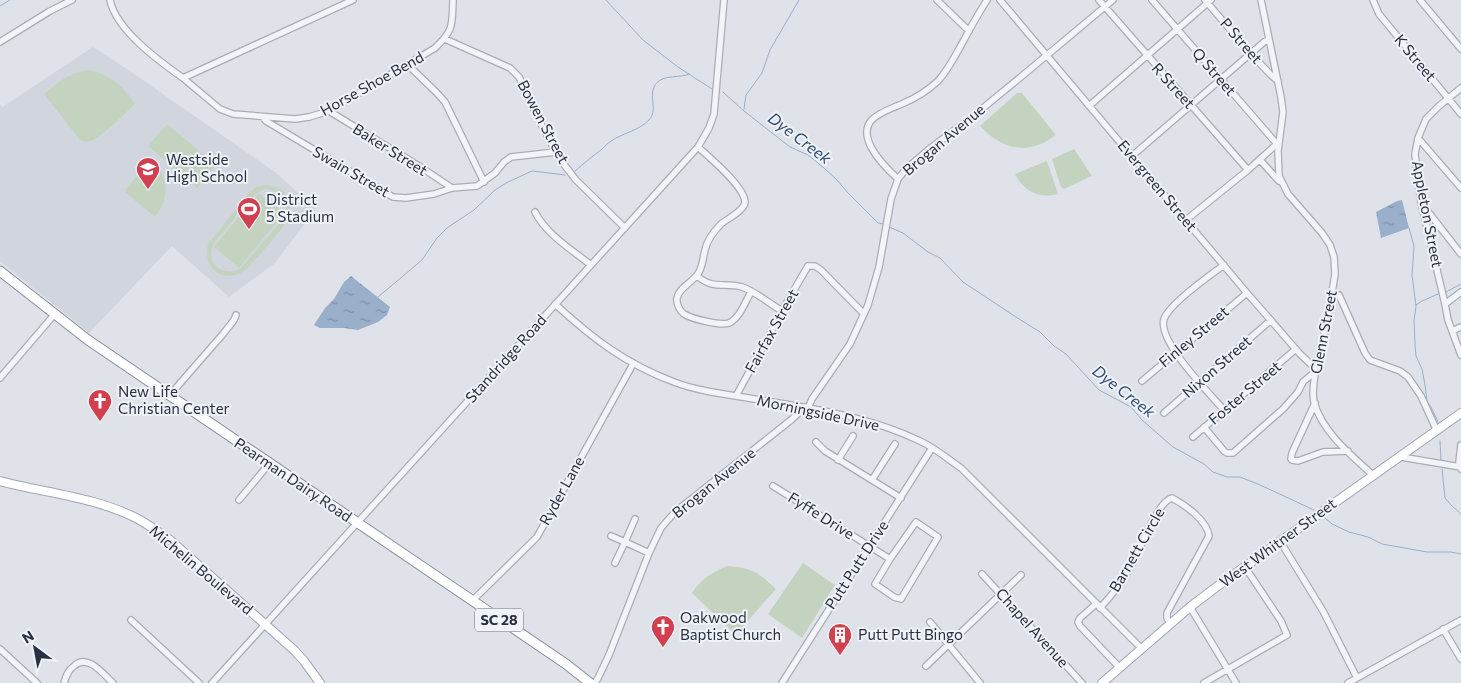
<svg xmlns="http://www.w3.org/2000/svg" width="1461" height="683" viewBox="0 0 1461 683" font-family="Commissioner,sans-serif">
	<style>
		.built { fill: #d1d5de }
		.park { fill: #c4d3c0; fill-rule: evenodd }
		.water { fill: url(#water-ripples) }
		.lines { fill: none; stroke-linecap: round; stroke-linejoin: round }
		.stream { stroke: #99afca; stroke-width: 1 }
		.minor-casing { stroke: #a8adb7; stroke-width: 8 }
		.major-casing { stroke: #9ea6b5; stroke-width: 10 }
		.highway-casing { stroke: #868fa0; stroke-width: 11 }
		.minor { stroke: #f2f4f7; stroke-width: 5.5 }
		.major { stroke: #fff; stroke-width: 8 }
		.highway { stroke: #fff; stroke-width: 9 }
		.labels { text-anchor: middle; stroke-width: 4; stroke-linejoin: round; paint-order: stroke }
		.shield { fill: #eff2f6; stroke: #646a77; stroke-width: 1 }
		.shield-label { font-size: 14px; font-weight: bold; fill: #283041 }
		.street-label { font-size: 15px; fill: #283041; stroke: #eff2f6 }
		.poi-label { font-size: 15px; fill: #283041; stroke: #eff2f6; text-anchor: start }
		.water-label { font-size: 16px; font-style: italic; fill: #304c76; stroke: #eff2f6 }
	</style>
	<defs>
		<pattern id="water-ripples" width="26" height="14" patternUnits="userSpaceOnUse" patternTransform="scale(1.25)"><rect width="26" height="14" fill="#99afca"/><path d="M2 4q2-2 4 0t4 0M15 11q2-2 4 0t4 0" fill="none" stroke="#7d8fa6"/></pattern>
	</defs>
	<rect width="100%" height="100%" fill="#dfe3e9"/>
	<path class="built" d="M93,47l34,22 148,103 41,37 -41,54 -46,34 -57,-51 -83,87 -89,-72v-156l2,2z"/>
	<path class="park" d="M87,70c21,3 37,16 48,34 -11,10 -31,31 -44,37 -4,2 -7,1 -11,-1l-36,-46c15,-13 24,-20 43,-24z
		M1017,93h5l34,42c-5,3 -11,8 -18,10 -23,8 -42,-2 -58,-19z
		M167,124l49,41 -19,23 -49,-42z
		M1074,149l18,27 -28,13 -3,-2 -9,-28z
		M151,159c17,18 20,37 4,58l-29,-24 -1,-3z
		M1047,161l11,33c-19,5 -35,-3 -43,-20z
		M266,185c8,1 15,3 20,10 4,6 6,12 4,19 -3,12 -33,43 -43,55 -21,16 -45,2 -39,-25l42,-52 6,-5zM266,189c16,2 24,15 17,30l-43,50c-19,8 -36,-7 -26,-26l40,-48 8,-5z
		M259,193l25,20 -45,55 -25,-21z
		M803,563l32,22 -33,53 -34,-24z
		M727,566c24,1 32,7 49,23l-38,43h-5l-41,-39c10,-15 19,-20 35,-27z"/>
	<path class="water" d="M1402,200l7,28 -28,10 -5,-26 21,-11z
		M351,276l39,31 -3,8 -9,7 -20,8 -14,-2h-24l-6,-3 11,-17 9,-9 10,-17z"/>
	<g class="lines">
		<path class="stream" d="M606,0l37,40 35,27 34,22
			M0,6l10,-6
			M723,92l21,19 46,36 18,8 16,13 13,12 11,13 30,30 5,1
			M744,109l2,-14 16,-22 8,-23 29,-50
			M575,171c9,-8 18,-15 27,-22 3,-3 6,-6 9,-8 12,-8 27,-10 38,-21 9,-9 0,-22 5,-33 7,-14 24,-8 35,-13
			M889,227l14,6 25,19 12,6 23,24 53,35 24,15 14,14 12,8 33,36 32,17 11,13 31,27 31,17 9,8 14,5h13l18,7 56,26
			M1409,228l5,18 -2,29 4,31 -2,15 1,24 1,11 6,13 3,16 2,16 4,6 7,15
			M1446,292l15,-8
			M378,297l44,-37 15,-22 10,-10 27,-18 21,-20 11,-7 26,-12 33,4
			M1416,305l6,-4 16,-7
			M1440,441l1,19
			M1442,469l3,29 6,7 10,9
			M1325,518l7,6 17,8 19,5 14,7 45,8h24l10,2"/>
		<g class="minor-casing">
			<path id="minor" d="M110,0c6,30 49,61 73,78
				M353,0l-170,78 37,31 13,5 62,5 14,-2 20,-6 106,-63c19,-18 17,-23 18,-48
				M937,0l32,31
				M1000,0l247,293 53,61 17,16
				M1099,0l149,170
				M1152,0l125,144
				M1205,0l46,54 20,21 7,6
				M1261,0l20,97 2,15 -5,39 1,25 9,18 34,39 8,12 4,12 1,17c-3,19 -6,38 -10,57 -4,19 -15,53 -11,71 8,30 38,54 60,74
				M1373,0l6,14 82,100
				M1420,0l41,49
				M445,39l65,29 9,9 22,47 18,34 17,22 49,48
				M0,42l50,-31 22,-11
				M408,65l28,27 9,10 39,80
				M1461,88l-22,18 -13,13 -8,19 -3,16 6,48 24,102 3,16 13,35
				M1089,106l122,-106
				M329,111l93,57 30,20
				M263,117l3,4 127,76 13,1 28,-4 18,-6 25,-2 18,-13 9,-11 7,-5 45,-5
				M1418,138l43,50
				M698,147c12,11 46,39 47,55 0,8 -18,17 -24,22 -7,7 -14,17 -16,26 -2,7 -2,15 -6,22 -5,10 -20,15 -22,26 -1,6 3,13 7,16 8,5 37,12 45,9 11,-5 16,-21 22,-31
				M1132,156l132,-114 4,-2
				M1260,160l19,21
				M898,179c-11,-10 -20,-19 -27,-32 -15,-30 14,-35 35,-45 12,-5 22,-12 32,-21 11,-12 18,-27 26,-41 7,-14 15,-27 23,-40
				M1422,204l39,50
				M535,212c11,22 37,38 56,53
				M1186,220l62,-50 30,-27
				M1224,265c-14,10 -55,39 -60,54 -7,22 45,74 60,91
				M697,276c17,14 26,6 45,11 13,4 28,17 40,24
				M1339,295l26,58 5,7 30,11 8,6 13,19 16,35
				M555,304c38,35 71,60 119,78 26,10 58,13 86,18 55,9 110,17 160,41 15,7 28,18 41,27l181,181
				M1445,304l16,-12
				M1452,331l9,-4
				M0,378l54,-63
				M1142,381l105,-88
				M169,396l54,-62 11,-14 2,-5
				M736,396l55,-101 17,-29h7l6,4 43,44
				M1315,403l-23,50 -1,6 1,1 6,1 25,-9 25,-1
				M808,408l4,-9 38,-55 18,-39 11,-38 12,-68 7,-20 8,-10 22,-19 44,-33 50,-41 91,-76
				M1164,413l107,-93
				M1204,427l20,24 3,2h6l50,-44 15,-17 5,-10 14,-12
				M1193,437l103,-88
				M816,442l9,9 76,47
				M1461,445l-2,17 2,7
				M1401,457l60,10
				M838,460l15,-24
				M872,480l23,-36
				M773,486l117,73 26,-37 22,15 -37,62 -7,-2 -19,-13 15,-25
				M239,500l30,-36
				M635,519l-10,23 24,11
				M611,536l14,6 -10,21
				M1280,541l43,70 34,67
				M982,574l100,109
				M472,601l65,-64 96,-173
				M1096,604l-16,14 -2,4 2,4 40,42
				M1190,607l46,76
				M1100,608c11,-12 21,-24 29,-38 9,-15 28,-69 43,-72 13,7 35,22 37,38l-42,77v5l3,6
				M131,620l68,63
				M930,622l50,61
				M1443,629l18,30
				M0,649l37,34
				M926,666l95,-91
				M64,683c2,-7 4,-13 10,-17 14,-13 29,8 39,17
				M212,683l486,-536 11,-19 5,-14 10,-114
				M595,683l3,-5 11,-23 40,-102 12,-25 13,-15 117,-93 14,-13
				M782,683l150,-235
				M1204,683l83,-48 -6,-14 -36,-54
				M1348,683l113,-63"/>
		</g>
		<g class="major-casing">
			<path id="major" d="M0,481c45,12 96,16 138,38 11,6 22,14 32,21l124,110 10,11 16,22
				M1102,683l88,-76 29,-22 242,-172"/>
		</g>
		<g class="highway-casing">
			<path id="highway" d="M0,271l88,69 478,324 24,19"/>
		</g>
		<use href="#minor" class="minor"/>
		<use href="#major" class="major"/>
		<use href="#highway" class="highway"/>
	</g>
	<defs>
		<g id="school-pin" transform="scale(1.25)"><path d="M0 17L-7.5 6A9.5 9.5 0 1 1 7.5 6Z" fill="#d24050" stroke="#eff2f6"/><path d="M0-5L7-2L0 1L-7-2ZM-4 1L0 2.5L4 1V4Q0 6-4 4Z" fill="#fff"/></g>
		<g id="stadium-pin" transform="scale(1.25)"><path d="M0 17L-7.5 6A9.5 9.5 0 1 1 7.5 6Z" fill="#d24050" stroke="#eff2f6"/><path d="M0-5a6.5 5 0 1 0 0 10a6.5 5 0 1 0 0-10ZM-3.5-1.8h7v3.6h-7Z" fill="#fff"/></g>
		<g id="church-pin" transform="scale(1.25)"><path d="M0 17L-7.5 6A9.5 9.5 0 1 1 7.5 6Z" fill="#d24050" stroke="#eff2f6"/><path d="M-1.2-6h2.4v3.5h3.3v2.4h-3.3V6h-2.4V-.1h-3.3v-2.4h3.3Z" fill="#fff"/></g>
		<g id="building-pin" transform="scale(1.25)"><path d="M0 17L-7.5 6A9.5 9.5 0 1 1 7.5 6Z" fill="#d24050" stroke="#eff2f6"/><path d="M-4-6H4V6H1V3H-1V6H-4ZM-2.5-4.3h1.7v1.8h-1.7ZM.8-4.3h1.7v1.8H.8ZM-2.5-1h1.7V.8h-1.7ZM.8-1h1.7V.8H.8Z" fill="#fff"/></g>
	</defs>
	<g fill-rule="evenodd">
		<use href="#school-pin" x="148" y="169"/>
		<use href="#stadium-pin" x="249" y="209"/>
		<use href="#church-pin" x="100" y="401"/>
		<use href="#church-pin" x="663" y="627"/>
		<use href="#building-pin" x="840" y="635"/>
	</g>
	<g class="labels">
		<rect class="shield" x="475" y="608.5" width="48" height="23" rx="4"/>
		<g class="shield-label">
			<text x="499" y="625">SC 28</text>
		</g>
		<g class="street-label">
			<text transform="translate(1241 41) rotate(49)" y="5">P Street</text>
			<text transform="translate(1415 58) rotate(50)" y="5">K Street</text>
			<text transform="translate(1214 72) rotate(49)" y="5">Q Street</text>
			<text transform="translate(372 84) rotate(-29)" y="5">Horse Shoe Bend</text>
			<text transform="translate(1173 86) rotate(48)" y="5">R Street</text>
			<text transform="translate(543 122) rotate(62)" y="5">Bowen Street</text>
			<text transform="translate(944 140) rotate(-40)" y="5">Brogan Avenue</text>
			<text transform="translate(390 150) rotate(32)" y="5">Baker Street</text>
			<text transform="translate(351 172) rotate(30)" y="5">Swain Street</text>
			<text transform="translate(1157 186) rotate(50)" y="5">Evergreen Street</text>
			<text transform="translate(1427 214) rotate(79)" y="5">Appleton Street</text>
			<text transform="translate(772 331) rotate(-61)" y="5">Fairfax Street</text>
			<text transform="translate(1324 332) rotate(-79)" y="5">Glenn Street</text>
			<text transform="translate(1194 337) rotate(-40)" y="5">Finley Street</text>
			<text transform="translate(506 359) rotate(-48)" y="5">Standridge Road</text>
			<text transform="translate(1217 367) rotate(-41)" y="5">Nixon Street</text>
			<text transform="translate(1245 393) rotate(-40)" y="5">Foster Street</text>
			<text transform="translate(818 413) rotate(12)" y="5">Morningside Drive</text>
			<text transform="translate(293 480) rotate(34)" y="5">Pearman Dairy Road</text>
			<text transform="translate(714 483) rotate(-39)" y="5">Brogan Avenue</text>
			<text transform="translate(562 491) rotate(-61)" y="5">Ryder Lane</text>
			<text transform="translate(821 516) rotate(32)" y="5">Fyffe Drive</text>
			<text transform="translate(1278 543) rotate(-36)" y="5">West Whitner Street</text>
			<text transform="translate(1137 550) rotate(-60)" y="5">Barnett Circle</text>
			<text transform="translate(857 565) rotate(-57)" y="5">Putt Putt Drive</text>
			<text transform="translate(201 570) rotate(40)" y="5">Michelin Boulevard</text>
			<text transform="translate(1032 628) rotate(48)" y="5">Chapel Avenue</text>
		</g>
		<g class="poi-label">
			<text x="166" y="165">Westside<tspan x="166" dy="17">High School</tspan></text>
			<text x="266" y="205">District<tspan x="266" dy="17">5 Stadium</tspan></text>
			<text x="118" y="397">New Life<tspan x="118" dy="17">Christian Center</tspan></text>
			<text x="680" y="623">Oakwood<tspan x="680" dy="17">Baptist Church</tspan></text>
			<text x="858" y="640">Putt Putt Bingo</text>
		</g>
		<g class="water-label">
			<text transform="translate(800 138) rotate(37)" y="6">Dye Creek</text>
			<text transform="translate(1124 391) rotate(38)" y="6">Dye Creek</text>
		</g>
	</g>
	<g transform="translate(35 648) rotate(328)" stroke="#eff2f6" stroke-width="4" paint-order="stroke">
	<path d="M0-4L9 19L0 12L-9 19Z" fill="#283041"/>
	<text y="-8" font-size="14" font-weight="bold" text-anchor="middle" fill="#283041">N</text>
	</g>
</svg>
